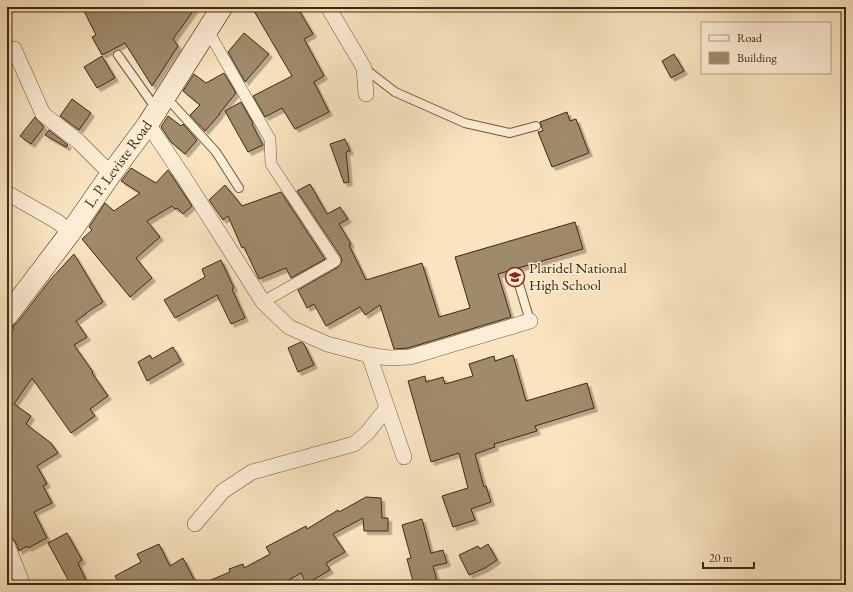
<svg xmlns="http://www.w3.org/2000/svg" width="853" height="592" viewBox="0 0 853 592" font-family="'EB Garamond',serif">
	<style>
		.building { fill: #a08a6c; stroke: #3e2910; filter: url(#shadow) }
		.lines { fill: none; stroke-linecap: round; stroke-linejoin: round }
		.service-casing { stroke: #6d583c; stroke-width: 10 }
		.pedestrian-casing { stroke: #6d583c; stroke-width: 12 }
		.minor-casing { stroke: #6d583c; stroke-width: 16 }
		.secondary-casing { stroke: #3e2910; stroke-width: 22 }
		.service { stroke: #fcedd6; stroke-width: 8 }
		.pedestrian { stroke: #fcedd6; stroke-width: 11 }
		.minor { stroke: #fcedd6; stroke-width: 15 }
		.secondary { stroke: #fcedd6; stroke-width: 21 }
		.labels { text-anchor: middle; stroke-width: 3; stroke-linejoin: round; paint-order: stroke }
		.street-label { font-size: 15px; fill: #3e2910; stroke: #fcedd6 }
		.poi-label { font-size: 15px; fill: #3e2910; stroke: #fcedd6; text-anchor: start }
	</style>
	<defs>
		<filter id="shadow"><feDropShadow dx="3.5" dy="3.5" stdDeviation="0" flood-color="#0004"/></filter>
	</defs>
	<rect width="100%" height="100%" fill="#fae4c0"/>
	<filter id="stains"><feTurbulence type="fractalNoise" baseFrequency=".005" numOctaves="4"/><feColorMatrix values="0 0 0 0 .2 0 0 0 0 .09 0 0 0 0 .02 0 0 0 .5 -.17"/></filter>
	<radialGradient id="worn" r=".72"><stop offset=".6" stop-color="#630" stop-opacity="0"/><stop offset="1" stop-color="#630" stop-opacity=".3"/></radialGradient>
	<path class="building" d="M82,7h114l-23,32 5,7 -26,40 -27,-43 -23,12 -10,-18 4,-2z
		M262,7h35l16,27 -9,5 20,37 -10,6 15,30 -34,17 -13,-21 -17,9 -12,-21 39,-20 -38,-65z
		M244,33l25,21 -24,28 -17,-30z
		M674,54l10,17 -13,7 -9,-17z
		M102,56l13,22 -18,10 -13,-21z
		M224,73l12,20 -17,21h1l-15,17 -15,-16 10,-10 -17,-14 11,-17 12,9z
		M72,99l19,14 -12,17 -19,-14z
		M241,102l12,21 -1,1 11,21 -15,7 -23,-41z
		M567,112l3,9 6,-2 13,34 -37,14 -14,-35 5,-1 -3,-9z
		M168,116l13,10 2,-2 14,16 -12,14 -14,-12 -10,-15z
		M35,117l9,10 -13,17 -11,-8z
		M49,130l19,15 -2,2 -21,-12z
		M345,139l5,12 -4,1 3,30 -5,1 -14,-39z
		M131,168l25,15 12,-13 24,36 -9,8 -6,-6 -2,1 -3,-3 -25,15 13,16 -24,21 16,20 -22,19 -48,-58 10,-9 -3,-3 16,-24 9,8 26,-18 -19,-12z
		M310,184l17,30 13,-7 8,12 -9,5 12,20 -2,1 17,35 56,-17 17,54 31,-9 -15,-51 120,-35 8,27 -85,25 13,43 -103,31 -14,1 -14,-44 -15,10 -5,-8 -34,19 -12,-22 -7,4 -9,-18 40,-23 4,-6 -1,-4 -44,-66z
		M225,185l17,21 39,-14 44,67 -34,19 -5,-10 -27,11 -15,-32 -2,1 -14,-32 -5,4 -14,-20z
		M74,254l29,48 -17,11v1l-10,7 11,16 -13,8 19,27 -1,1 16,23 -18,13 5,7 -24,17 -39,-55 -18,26 17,12 -5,8 25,19 7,10 -21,13 10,18 -4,2 9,17 -18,9 13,26 -19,10 -1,-2 -8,5 -4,-10 -5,-4 -3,-6v-193l7,-10 -2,-1 5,-4 33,-43z
		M221,260l13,28 -2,1 13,29 -14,6 -14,-29 -42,23 -11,-18 41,-23 -3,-8z
		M301,342l3,2 10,21 -16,7 -10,-24z
		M173,347l8,14 -34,20 -9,-19 12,-7 2,4z
		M513,355l13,46 61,-18 7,25 -59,18 2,5 -43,13 1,3 -20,7 9,33 2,-1 5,16 -20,7 4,11 -22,7 -11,-31 26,-8 -9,-35 -28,9 -23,-81 17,-5 1,6 17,-5 2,7 28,-8 -4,-12 25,-8 1,5z
		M366,497l15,1 1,20h6v13h-24l-1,-13 -30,16 12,18 -19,11 4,7 -24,14 -5,-11 -21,12h-81l31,-13 -1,-3 14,-5 1,4 26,-14 -4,-7 40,-21 1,3 31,-19 1,2z
		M422,519l9,34 12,-3 4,13 -14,3 5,19h-24l-7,-26 4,-1 -9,-33z
		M67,533l15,27 -4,3 10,22h-17l-23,-42z
		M159,544l11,22 13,-8 14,27h-17l-3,-5 -10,5h-47l-5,-9 26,-14 -4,-8z
		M488,544l9,16 -12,8 -16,7 -10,-20 19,-9 2,3z"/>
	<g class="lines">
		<g class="service-casing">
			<path id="service" d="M118,55l39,55
				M364,68l31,24 70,31 45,10 26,-7
				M166,97l50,55 23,36
				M518,281l12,40"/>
		</g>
		<g class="pedestrian-casing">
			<path id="pedestrian" d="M208,31l62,108 1,25 64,97 -72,41"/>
		</g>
		<g class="minor-casing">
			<path id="minor" d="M328,7l36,61 2,26
				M14,49l29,65 36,28 32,32
				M148,124l37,55 78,123 26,25 38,17 42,11 19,3 22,-1 120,-36
				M7,193l51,29 12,11
				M369,355l35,102
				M195,524l28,-33 29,-19 102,-28 13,-11 20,-25
				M7,545l16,40"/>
		</g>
		<g class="secondary-casing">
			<path id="secondary" d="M7,316l63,-83 41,-59 37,-50 74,-117"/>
		</g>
		<use href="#service" class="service"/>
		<use href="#pedestrian" class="pedestrian"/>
		<use href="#minor" class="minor"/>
		<use href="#secondary" class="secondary"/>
	</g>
	<defs>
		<g id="school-ring" transform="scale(1)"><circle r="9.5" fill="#fcedd6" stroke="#8f2418" stroke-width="1.5"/><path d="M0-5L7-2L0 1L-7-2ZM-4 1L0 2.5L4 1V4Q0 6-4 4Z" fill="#8f2418"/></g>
	</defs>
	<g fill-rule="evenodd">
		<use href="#school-ring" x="515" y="277"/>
	</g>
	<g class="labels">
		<g class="street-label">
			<text transform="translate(118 164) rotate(-54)" y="5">L. P. Leviste Road</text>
		</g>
		<g class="poi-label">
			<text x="529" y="273">Plaridel National<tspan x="529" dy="17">High School</tspan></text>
		</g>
	</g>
	<rect width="853" height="592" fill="none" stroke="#fae4c0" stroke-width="24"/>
	<rect x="8" y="8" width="837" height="576" fill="none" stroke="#3e2910" stroke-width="2"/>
	<rect x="12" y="12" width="829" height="568" fill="none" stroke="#3e2910"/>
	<rect x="701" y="22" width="130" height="52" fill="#fcedd6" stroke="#b09f87"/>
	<rect x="709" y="35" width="20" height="6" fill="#fcedd6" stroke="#b09f87"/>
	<text x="737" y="42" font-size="12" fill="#3e2910">Road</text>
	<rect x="709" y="52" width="20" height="12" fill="#a08a6c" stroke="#b09f87"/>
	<text x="737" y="62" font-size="12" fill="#3e2910">Building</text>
	<path d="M703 562v6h51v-6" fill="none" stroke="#3e2910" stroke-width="2"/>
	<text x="709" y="562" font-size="12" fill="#3e2910" stroke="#fcedd6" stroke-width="3" paint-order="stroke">20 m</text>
	<rect width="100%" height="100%" filter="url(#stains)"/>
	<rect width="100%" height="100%" fill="url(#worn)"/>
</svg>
